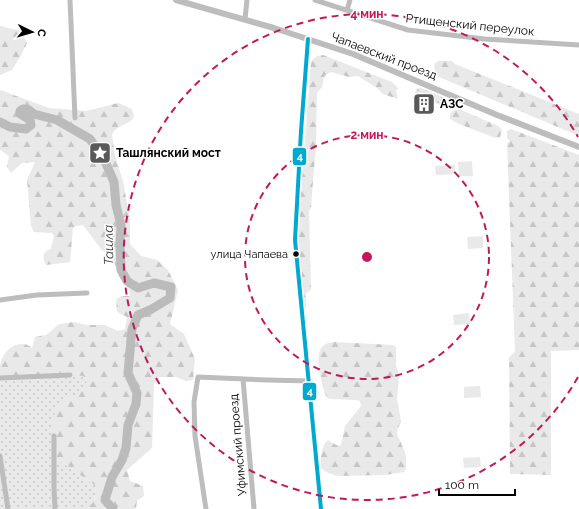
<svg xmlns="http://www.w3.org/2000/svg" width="579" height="509" viewBox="0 0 579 509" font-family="Raleway,sans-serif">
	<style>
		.grass { fill: url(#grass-dots) }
		.forest { fill: url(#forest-firs) }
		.park { fill: #e9e9e9 }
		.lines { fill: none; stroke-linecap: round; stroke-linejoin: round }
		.river { stroke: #bbb; stroke-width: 9 }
		.minor { stroke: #bdbdbd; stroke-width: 5 }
		.major { stroke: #bdbdbd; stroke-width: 6 }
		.bus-1-casing { stroke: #fff; stroke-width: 7 }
		.bus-1 { stroke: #00a9ce; stroke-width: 4 }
		.ring { fill: none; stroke: #c2185b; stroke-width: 2; stroke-dasharray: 7 5 }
		.bus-dot { fill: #000; stroke: #fff; stroke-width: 1.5 }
		.labels { text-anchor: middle; stroke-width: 3; stroke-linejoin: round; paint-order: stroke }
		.bus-label { font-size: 11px; fill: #000; stroke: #fff; text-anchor: end }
		.street-label { font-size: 12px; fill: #000; stroke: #fff }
		.poi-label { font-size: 12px; font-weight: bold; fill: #000; stroke: #fff; text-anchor: start }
		.water-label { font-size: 13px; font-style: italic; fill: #3f3f3f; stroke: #fff }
		.centre { fill: #c2185b; stroke: #fff; stroke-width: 2 }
		.ring-label { font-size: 12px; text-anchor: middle; font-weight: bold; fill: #c2185b; stroke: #fff; stroke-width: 3; stroke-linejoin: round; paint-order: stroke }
		.line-badge { stroke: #fff; stroke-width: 1.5 }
		.badge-label { font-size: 11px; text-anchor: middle; font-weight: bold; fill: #fff }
	</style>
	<defs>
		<pattern id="grass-dots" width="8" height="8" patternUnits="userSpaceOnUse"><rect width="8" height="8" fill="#e9e9e9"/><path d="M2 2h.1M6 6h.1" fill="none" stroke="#c6c6c6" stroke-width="1.8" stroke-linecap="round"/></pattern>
		<pattern id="forest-firs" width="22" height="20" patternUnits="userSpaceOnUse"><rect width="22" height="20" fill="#e9e9e9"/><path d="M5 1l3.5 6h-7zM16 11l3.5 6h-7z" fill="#c6c6c6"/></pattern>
	</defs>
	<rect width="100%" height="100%" fill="#fff"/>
	<path class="grass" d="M421,88l22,9 2,4 -2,3 -3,1 -23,-9 -2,-2 1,-5z
		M0,368l6,8c18,-1 61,-7 77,-1 3,2 3,5 4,8l-6,9 -13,6 -13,38 1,22 40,28 -2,15 -7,8h-87z"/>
	<path class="forest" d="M0,26l21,5 6,12 -7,14 -8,13 -12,5z
		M323,55l69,27 6,6 -2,3 2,8 -15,-5 -6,-6 -19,-12 -9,1 -18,-5 -4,2 -3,3 -2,10 -5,6 -1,52 -5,62 -2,4 2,79 -5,3v15h-2l-6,-74 13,-173 6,-5z
		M438,61h14l3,3 124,50v22l-140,-59 -4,-6 -1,-7z
		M0,87v3l49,18 37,3 32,-8 14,6 2,8c-6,9 -19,8 -22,18l3,21 8,25 7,38v25l11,12 16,4 11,10 10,20 -8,34 14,10 11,25 -2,21 -7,1 -10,-4h-16l-6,7 -2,64 -25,22 3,11 13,5 1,10 -7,5 -1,8h-49l7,-8 2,-15 -40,-28 -1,-22 -3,-9 2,-12 7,-12 6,-5 14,-6 6,-9 -1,-5 -3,-2 -23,-3 -55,3 -5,-8c0,-11 10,-25 23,-24 3,0 7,2 9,4l3,-11 11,-2 13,-11 15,-2 13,3h18l13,6 7,-2 2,-12 -10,-5 -1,-12 5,-4h9l-1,-6 -9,-12 -7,-19 -12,-10 -18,-24 -7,1 -3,2 -3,34 -24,3c-4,-7 -4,-14 5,-16l3,-13 -2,-3 -18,-1 -3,-6 -4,-46 8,-18 -13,1 -11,10 -4,-6 2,-11 -9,-6z
		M459,109l39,17 4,4 -2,7 -5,1 -36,-14 -9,-5v-5l4,-4z
		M511,129l68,26v195l-28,1v124l-41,-1 -1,-117 6,-5 -8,-209 3,-2 -3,-3v-7z
		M334,342l59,3 3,2v18l3,10 -2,24 4,22 -4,10v3l7,16 2,6v12l-2,4 -19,3 -48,1 -11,-4 -5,-4c-1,-7 0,-23 7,-28l10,6 3,-1 4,-19 16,-20 -1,-5 -4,-1 -27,-1 -3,-3c-4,-10 -12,-41 -4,-49 3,-4 7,-4 12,-5z"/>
	<path class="park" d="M472,161l1,15h-14l-1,-14z
		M455,165v9l-19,1 -1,-9z
		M483,236v12l-15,1 -1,-12z
		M469,313l1,11 -16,1 -1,-10z
		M480,386l1,11 -17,1v-11z
		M480,457l1,10 -17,1 -1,-10z"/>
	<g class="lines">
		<path class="river" d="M0,122l10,5 16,2 5,-4 -1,-5 -10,-6v-3l3,-2 6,1 5,4 23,6 33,19 14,20 10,23 2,23 5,20 -1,19 1,26 6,11 11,7 16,-5 17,4 -1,11 -20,12 -12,5 -6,14 -4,44 9,20 -1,11 -8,21 -2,23 -4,12 -10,17 -7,23 8,9"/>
		<path class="minor" d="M70,0l5,118
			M315,0l93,30 77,9 94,6
			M347,10l3,-10
			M245,19l2,-19
			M308,39l-7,92 -6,109 26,269
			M0,300l37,-5 50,-2
			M0,378l70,-3
			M243,379l11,130
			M54,436v52l1,21
			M0,456l8,53
			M206,509l-11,-73 -1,-34 4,-25 69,3 43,1"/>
		<path class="major" d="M176,0l98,28 79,26 144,61 82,32"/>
		<g class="bus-1-casing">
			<path id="bus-1" d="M308,39l-7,92 -6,109 26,269"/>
		</g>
		<use href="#bus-1" class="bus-1"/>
	</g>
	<g class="ring">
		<circle cx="367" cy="257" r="122"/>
		<path d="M578 377A243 243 0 1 1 578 137"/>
	</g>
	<defs>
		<g id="building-square" transform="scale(1.15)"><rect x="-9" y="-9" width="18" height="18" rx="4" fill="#595959" stroke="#fff"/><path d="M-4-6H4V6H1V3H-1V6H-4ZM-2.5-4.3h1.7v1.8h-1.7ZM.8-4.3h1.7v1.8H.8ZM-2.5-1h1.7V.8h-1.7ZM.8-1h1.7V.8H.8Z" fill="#fff"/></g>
		<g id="sight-square" transform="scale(1.15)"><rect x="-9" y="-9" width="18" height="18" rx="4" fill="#595959" stroke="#fff"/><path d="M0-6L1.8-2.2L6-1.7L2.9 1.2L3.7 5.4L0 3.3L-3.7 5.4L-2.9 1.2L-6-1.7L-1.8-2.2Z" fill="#fff"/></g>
	</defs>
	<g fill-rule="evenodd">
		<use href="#building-square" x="424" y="104"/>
		<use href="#sight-square" x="100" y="153"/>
	</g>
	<circle class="bus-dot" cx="296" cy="254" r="3.5"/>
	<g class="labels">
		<g class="bus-label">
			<text x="288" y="258">улица Чапаева</text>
		</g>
		<g class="street-label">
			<text transform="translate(470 25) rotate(6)" y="4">Ртищенский переулок</text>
			<text transform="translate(384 56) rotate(21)" y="4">Чапаевский проезд</text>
			<text transform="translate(238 445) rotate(-95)" y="4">Уфимский проезд</text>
		</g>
		<g class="poi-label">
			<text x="440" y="108">АЗС</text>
			<text x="116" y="157">Ташлянский мост</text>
		</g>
		<g class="water-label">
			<text transform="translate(108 245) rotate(-91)" y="5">Ташла</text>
		</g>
	</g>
	<circle cx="367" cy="257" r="6" class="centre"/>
	<g class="ring-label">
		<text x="367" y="18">4 мин</text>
		<text x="367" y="139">2 мин</text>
	</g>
	<g class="line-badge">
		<rect x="292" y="147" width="15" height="19" rx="4" fill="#00a9ce"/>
		<rect x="302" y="382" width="15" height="19" rx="4" fill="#00a9ce"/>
	</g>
	<g class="badge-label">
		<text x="300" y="160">4</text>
		<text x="310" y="395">4</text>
	</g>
	<g transform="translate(32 32) rotate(95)" stroke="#ffffff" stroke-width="3" paint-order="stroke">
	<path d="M0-3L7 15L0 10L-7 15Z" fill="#000000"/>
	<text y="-6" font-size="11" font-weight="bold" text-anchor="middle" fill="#000000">С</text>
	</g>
	<path d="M439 489v6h76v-6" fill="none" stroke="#000000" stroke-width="2"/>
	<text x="445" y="489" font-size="12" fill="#000000" stroke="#ffffff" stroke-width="3" paint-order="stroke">100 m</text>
</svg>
